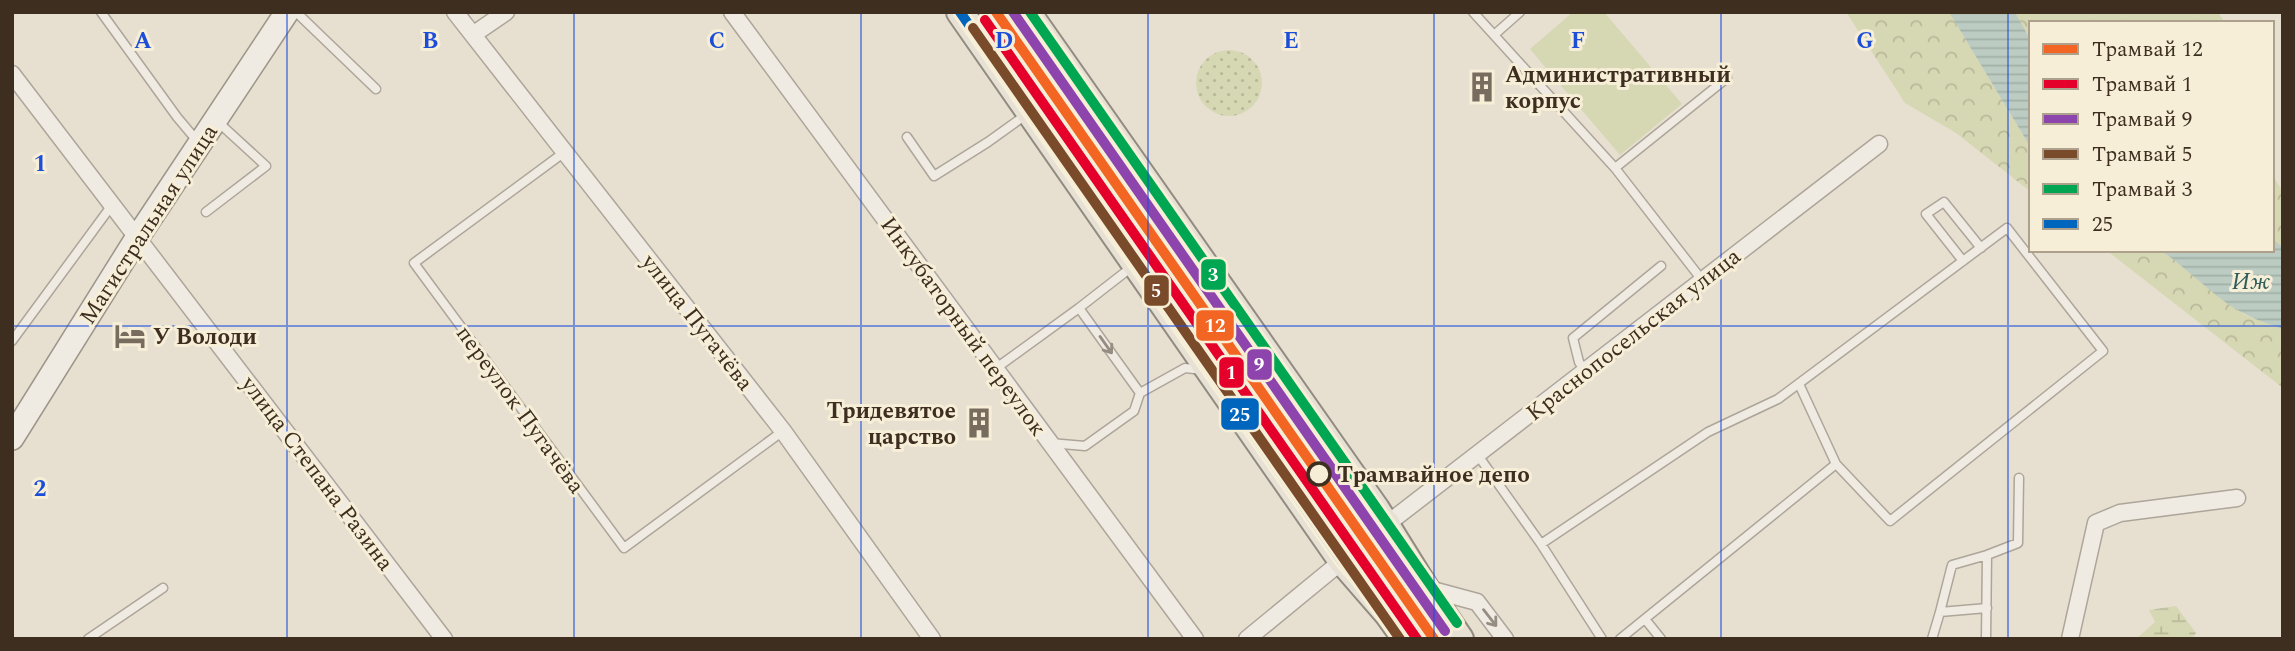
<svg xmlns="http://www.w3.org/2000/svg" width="2295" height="651" viewBox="0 0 2295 651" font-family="Spectral,serif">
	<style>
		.grass { fill: url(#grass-dots) }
		.forest { fill: url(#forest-crowns) }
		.wetland { fill: url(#wetland-marsh) }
		.park { fill: #d6d7b3 }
		.water { fill: url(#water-rules) }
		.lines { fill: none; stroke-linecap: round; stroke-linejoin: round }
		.lane-casing { stroke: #ada599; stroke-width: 11 }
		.street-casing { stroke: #ada599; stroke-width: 19 }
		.secondary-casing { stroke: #9c958a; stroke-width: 26 }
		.primary-casing { stroke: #928b80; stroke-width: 30 }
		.lane { stroke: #efebe3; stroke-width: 8 }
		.street { stroke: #efebe3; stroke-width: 16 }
		.secondary { stroke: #efebe3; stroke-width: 23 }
		.primary { stroke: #e6e1d4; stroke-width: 26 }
		.bus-1-casing { stroke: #f7eed8; stroke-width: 16 }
		.bus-1 { stroke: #0065bd; stroke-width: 10 }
		.tram-1-casing { stroke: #f7eed8; stroke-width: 16 }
		.tram-2-casing { stroke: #f7eed8; stroke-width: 16 }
		.tram-3-casing { stroke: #f7eed8; stroke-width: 16 }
		.tram-4-casing { stroke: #f7eed8; stroke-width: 16 }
		.tram-5-casing { stroke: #f7eed8; stroke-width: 16 }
		.tram-1 { stroke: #f26522; stroke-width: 10 }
		.tram-2 { stroke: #e4002b; stroke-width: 10 }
		.tram-3 { stroke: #8e44ad; stroke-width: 10 }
		.tram-4 { stroke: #7a4b2a; stroke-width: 10 }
		.tram-5 { stroke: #00a651; stroke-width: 10 }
		.oneway { stroke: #968c82 }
		.grid { fill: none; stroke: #1d4ed8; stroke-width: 2; stroke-opacity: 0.55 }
		.stop-dot { fill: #f7eed8; stroke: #3d2e20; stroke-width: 3.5 }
		.labels { text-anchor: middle; stroke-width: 6; stroke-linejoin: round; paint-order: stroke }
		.poi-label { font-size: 23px; font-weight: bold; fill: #3d2e20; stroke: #f7eed8; text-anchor: start }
		.street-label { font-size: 23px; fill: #3d2e20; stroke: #f7eed8 }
		.stop-label { font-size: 23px; font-weight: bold; fill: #3d2e20; stroke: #f7eed8; text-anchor: start }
		.water-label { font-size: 24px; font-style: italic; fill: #2f5d5a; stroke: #f7eed8 }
		.grid-label { font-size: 23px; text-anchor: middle; font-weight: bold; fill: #1d4ed8; stroke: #f7eed8; stroke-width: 6; stroke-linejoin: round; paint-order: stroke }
		.line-badge { stroke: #f7eed8; stroke-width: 2.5 }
		.badge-label { font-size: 19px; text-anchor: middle; font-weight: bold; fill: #fff }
	</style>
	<defs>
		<pattern id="grass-dots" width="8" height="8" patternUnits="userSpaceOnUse" patternTransform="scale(1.75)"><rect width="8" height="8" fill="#d6d7b3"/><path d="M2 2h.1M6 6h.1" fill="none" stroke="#b9b99a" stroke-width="1.8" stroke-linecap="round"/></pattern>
		<pattern id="forest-crowns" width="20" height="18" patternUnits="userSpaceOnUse" patternTransform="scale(1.75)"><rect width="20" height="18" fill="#d6d7b3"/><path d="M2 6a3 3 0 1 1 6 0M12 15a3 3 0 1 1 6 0" fill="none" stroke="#b9b99a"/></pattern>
		<pattern id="wetland-marsh" width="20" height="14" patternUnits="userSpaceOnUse" patternTransform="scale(1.75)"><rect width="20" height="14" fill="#d6d7b3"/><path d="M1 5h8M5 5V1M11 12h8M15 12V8" fill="none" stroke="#b9b99a"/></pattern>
		<pattern id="water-rules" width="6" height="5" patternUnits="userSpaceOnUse" patternTransform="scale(1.75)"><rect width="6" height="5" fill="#bcccc2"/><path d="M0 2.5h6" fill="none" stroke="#a2b0a6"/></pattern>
	</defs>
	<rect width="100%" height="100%" fill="#e7e0d1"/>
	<path class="grass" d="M1196 83a33 33 0 1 1 66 0a33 33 0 1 1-66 0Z"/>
	<path class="forest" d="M1846,12h103l82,136v44l-75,-59 -51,-30z
		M2015,12h203l7,11h-194v18z
		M2272,174l11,18v55l-11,-8z
		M2106,250h54l22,15 24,21 39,29 37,13 1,60z"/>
	<path class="wetland" d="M2176,606l20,27 -4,6h-56l19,-17 -6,-12z"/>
	<path class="park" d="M1573,12h31l78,92 -62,51 -90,-106z"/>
	<path class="water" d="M1949,12h66l16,29v107z
		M2272,239l11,8v82c-12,-5 -25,-8 -36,-14 -30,-14 -58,-46 -87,-65h112z"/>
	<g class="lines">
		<g class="lane-casing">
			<path id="lane" d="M101,12l76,105 21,25
				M296,12l80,77
				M1473,12l142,156 87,112
				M1494,35l26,-23
				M907,137l27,39 54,-34 39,-28
				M566,151l-152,112 210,285 159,-117
				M1615,168l112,-90
				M206,212l60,-46 -48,-44
				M1963,261l-37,-47 18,-12 37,46
				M1133,266l-54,42 61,85 45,-25 18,2
				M12,341l100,-136
				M995,369l84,-61
				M1585,371l-6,-9 -6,-24 88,-72
				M1050,443l35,3 49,-35 6,-18
				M1477,454l64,90 167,-112 70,-33 229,-171 96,123 -213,170 -54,-57
				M1541,544l61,95
				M1940,612l12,-47 35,-10
				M1645,619l16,20
				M88,639l75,-51
				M1620,639l216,-175 -37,-80
				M1932,639l8,-27 47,-4
				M1986,639l1,-84 31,-12 1,-65"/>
		</g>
		<g class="street-casing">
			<path id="street" d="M455,12l328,419 149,208
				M732,12l463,627
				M474,34l32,-22
				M12,74l432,565
				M1387,524l492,-380
				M1425,588l52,14 28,37
				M1247,639l95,-78
				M2070,639l26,-116 24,-10 117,-15"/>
		</g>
		<g class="secondary-casing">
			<path id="secondary" d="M12,438l125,-200 150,-226"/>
		</g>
		<g class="primary-casing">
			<path id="primary" d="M960,12l382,549 46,53 18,25
				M1027,12l349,497 49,79 35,51
				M1342,561l45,-37"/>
		</g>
		<use href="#lane" class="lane"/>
		<use href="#street" class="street"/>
		<use href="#secondary" class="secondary"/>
		<use href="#primary" class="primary"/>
		<g class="bus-1-casing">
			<path id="bus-1" d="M960,12l382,549 46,53 18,25
				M1304,407l83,117 55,89"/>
		</g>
		<use href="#bus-1" class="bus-1"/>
		<g class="tram-1-casing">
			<path id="tram-1" d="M996,12l438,627"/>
		</g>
		<g class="tram-2-casing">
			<path id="tram-2" d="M985,20l432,619"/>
		</g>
		<g class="tram-3-casing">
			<path id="tram-3" d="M1013,12l432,619"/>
		</g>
		<g class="tram-4-casing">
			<path id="tram-4" d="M973,28l427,611"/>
		</g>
		<g class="tram-5-casing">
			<path id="tram-5" d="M1030,12l427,611"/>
		</g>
		<use href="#tram-1" class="tram-1"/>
		<use href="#tram-2" class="tram-2"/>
		<use href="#tram-3" class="tram-3"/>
		<use href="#tram-4" class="tram-4"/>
		<use href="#tram-5" class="tram-5"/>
	</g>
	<defs><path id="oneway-shaft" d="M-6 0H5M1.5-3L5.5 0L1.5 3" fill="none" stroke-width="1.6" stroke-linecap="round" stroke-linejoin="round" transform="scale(1.75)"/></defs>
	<g class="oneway">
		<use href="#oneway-shaft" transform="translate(1106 345) rotate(55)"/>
		<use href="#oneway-shaft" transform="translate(1490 618) rotate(52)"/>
	</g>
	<path class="grid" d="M287,12v627M574,12v627M861,12v627M1148,12v627M1434,12v627M1721,12v627M2008,12v627M12,326h2271"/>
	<defs>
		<g id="building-bare" transform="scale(2.415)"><path d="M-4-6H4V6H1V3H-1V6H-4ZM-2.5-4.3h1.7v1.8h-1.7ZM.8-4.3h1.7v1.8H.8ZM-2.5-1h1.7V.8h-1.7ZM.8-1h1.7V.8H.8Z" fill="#786c5e" stroke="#f7eed8" stroke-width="2.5" paint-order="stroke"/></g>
		<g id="hotel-bare" transform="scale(2.415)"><path d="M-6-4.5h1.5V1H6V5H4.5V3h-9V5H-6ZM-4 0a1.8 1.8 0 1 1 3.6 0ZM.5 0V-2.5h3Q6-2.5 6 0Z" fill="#786c5e" stroke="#f7eed8" stroke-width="2.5" paint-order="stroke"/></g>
	</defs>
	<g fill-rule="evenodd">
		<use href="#building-bare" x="1482" y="87"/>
		<use href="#hotel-bare" x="130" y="336"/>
		<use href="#building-bare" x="979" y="423"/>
	</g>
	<circle class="stop-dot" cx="1319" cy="474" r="11"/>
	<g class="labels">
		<g class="poi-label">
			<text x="1505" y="82">Административный<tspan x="1505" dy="26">корпус</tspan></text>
			<text x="153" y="344">У Володи</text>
			<text x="956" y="418" text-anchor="end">Тридевятое<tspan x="956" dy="26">царство</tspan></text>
		</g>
		<g class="street-label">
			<text transform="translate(148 224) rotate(-57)" y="8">Магистральная улица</text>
			<text transform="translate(698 322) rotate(52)" y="8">улица Пугачёва</text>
			<text transform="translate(964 326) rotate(54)" y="8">Инкубаторный переулок</text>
			<text transform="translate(1633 334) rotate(-38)" y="8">Краснопосельская улица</text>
			<text transform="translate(521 409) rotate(54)" y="8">переулок Пугачёва</text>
			<text transform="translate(318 473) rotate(53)" y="8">улица Степана Разина</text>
		</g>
		<g class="stop-label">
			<text x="1337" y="482">Трамвайное депо</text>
		</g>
		<g class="water-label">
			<text x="2251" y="289">Иж</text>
		</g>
	</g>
	<g class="grid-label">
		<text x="143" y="48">A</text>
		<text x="430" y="48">B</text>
		<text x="717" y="48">C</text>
		<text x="1004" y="48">D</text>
		<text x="1291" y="48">E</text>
		<text x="1578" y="48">F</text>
		<text x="1865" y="48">G</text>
		<text x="40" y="171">1</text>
		<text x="40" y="496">2</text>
	</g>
	<g class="line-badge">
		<rect x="1200" y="258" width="27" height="33" rx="7" fill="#00a651"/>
		<rect x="1143" y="274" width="27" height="33" rx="7" fill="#7a4b2a"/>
		<rect x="1195" y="309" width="40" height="33" rx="7" fill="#f26522"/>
		<rect x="1246" y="348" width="27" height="33" rx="7" fill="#8e44ad"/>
		<rect x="1218" y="356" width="27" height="33" rx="7" fill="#e4002b"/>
		<rect x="1220" y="397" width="40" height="34" rx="7" fill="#0065bd"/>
	</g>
	<g class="badge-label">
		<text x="1213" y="281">3</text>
		<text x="1156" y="297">5</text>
		<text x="1215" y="332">12</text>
		<text x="1259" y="371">9</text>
		<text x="1231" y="379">1</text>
		<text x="1240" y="421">25</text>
	</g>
	<rect width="2295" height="651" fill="none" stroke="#3d2e20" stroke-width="28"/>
	<rect x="2029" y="21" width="245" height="231" fill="#f7eed8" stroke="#ada18e" stroke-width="2"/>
	<rect x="2043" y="44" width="35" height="10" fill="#f26522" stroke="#ada18e" stroke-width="2"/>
	<text x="2092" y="56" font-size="21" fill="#3d2e20">Трамвай 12</text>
	<rect x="2043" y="79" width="35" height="10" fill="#e4002b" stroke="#ada18e" stroke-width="2"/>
	<text x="2092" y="91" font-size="21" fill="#3d2e20">Трамвай 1</text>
	<rect x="2043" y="114" width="35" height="10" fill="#8e44ad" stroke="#ada18e" stroke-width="2"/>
	<text x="2092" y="126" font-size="21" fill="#3d2e20">Трамвай 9</text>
	<rect x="2043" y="149" width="35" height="10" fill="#7a4b2a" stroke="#ada18e" stroke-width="2"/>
	<text x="2092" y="161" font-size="21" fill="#3d2e20">Трамвай 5</text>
	<rect x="2043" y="184" width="35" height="10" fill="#00a651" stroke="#ada18e" stroke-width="2"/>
	<text x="2092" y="196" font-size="21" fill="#3d2e20">Трамвай 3</text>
	<rect x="2043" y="219" width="35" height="10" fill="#0065bd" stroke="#ada18e" stroke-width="2"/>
	<text x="2092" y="231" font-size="21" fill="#3d2e20">25</text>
</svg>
